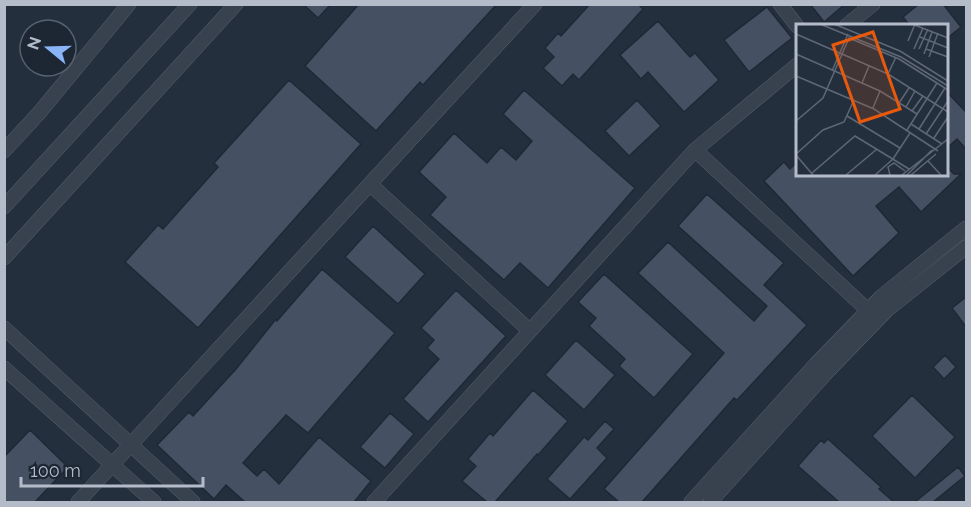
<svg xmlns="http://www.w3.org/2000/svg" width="971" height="507" viewBox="0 0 971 507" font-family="Raleway,sans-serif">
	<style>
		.building { fill: #455162; stroke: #1f2835; stroke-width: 1.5 }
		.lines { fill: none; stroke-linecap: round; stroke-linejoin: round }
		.minor-casing { stroke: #565f6c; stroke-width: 15 }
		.minor { stroke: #38414e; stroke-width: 14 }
		.inset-road { fill: none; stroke: #5e6776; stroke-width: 1.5 }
		.view { fill: #e8590c; fill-opacity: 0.15; stroke: #e8590c; stroke-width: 3 }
		.inset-edge { fill: none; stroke: #b4bcc9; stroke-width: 3 }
	</style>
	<rect width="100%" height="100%" fill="#242f3e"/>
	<path class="building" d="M303,4h28l-13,14z
		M359,4h138l-74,81 -3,-3 -44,49 -71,-65z
		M590,4h48l5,5 -64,71 -6,-6 -11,12 -19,-18 11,-11 -9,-9 13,-15 3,3z
		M810,4h35l-21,18z
		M919,4h24l18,23 -16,13v-14h-35l-7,-9z
		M767,7l25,31 -43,34 -25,-32z
		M658,21l32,36 5,-4 24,27 -35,32 -36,-40 -7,7 -21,-24z
		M289,80l72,64 -163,184 -73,-66 33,-37 5,4 55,-62 -4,-4z
		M524,90l111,98 -87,100 -28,-25 -16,17 -74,-65 16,-18 -27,-25 35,-39 33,30 14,-16 15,13 16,-19 -29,-27z
		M945,90l21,22v37l-9,-10 -12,11z
		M637,100l24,26 -32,30 -24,-25z
		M784,162l6,7 7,-7v12h148v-9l9,9h7l-40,38 -22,-25 -23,19 23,27 -46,43 -89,-95z
		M707,194l77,69 -20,22 43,40 -70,75 -3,-2 -92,104h-23l-15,-13 120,-136 -86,-80 30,-31 86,79 13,-15 -89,-80z
		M373,226l52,48 -27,30 -53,-47z
		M322,269l73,64 -87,100 -22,-18 -43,48 14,13 7,-7 15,15 40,-47 52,44 -17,21h-109l-19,-17 -12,14 -57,-54 32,-33 4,4 43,-47 40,-50 1,2z
		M604,274l89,80 -39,44 -35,-32 6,-7 -36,-33 7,-8 -18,-16z
		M456,290l50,46 -78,86 -25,-23 36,-40 -12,-11 7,-8 -13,-12z
		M966,297v30l-14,-19z
		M576,340l39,35 -31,35 -39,-35z
		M945,355l11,12 -12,12 -11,-12z
		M533,390l35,31 -30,34 -1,-1 -42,48h-8l-25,-21 14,-15 -8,-7 22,-26 3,3z
		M912,395l43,42 -40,41 -43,-42z
		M390,413l24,21 -29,34 -25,-21z
		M605,421l9,8 -17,19 10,10 -37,41 -23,-20 37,-42 4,3z
		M30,430l38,37 -33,35h-31v-45z
		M828,439l53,48 -2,2 15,13h-55l-41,-36 23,-26 3,3z
		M958,467l7,9 -32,26h-18z"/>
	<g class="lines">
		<g class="minor-casing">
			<path id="minor" d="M780,4l17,22
				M846,26l27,-22
				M695,150l179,166
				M4,151l35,-38 90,-109
				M370,184l160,147
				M4,207l186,-203
				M4,258l232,-254
				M4,328l189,174
				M4,368l150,134
				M78,502l457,-498
				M374,502l321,-352 102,-85
				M691,502l125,-138 65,-67 85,-69
				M710,502l116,-129 61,-63 79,-63"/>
		</g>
		<use href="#minor" class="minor"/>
	</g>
	<g transform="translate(796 24)">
		<rect width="152" height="152" fill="#242f3e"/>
		<path class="inset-road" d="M24,0l81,33 47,29M38,0l66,27 48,30M116,0l36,14M0,10l92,40 60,38M124,13l28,11M112,17l7,-17M118,25l9,-21M123,25l9,-20M130,25l22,8M0,30l84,37 37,23M128,30l8,-22M133,33l9,-24M36,47l16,-37M92,50l8,-17M0,52l78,33 64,42M66,59l7,-17M103,79l10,-15M110,83l9,-16M77,84l7,-17M116,87l11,-15M51,92l53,32M0,97l27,-23 26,-60 50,21 49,31M115,100l31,20M123,105l26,-41M111,106l30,-47M130,110l22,-33M138,114l14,-21M0,130l27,-24 21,-8 9,-20M0,131l17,20M132,137l13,14M16,149l43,-37 54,33M50,151l31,-26M79,151l18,-16 17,-26M94,151l-2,-8 6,-4 11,8M106,151l46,-36M111,151l25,-25M115,151l25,-21"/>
		<path class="view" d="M77,8l27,77 -40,13 -27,-77z"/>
		<rect width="152" height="152" class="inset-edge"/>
	</g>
	<rect width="971" height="507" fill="none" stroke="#b4bcc9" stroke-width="12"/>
	<g transform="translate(48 48) rotate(289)"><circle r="28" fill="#1d2633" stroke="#59626f" stroke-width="1.5"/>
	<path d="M0-4.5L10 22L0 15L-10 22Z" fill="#8ab4f8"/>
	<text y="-9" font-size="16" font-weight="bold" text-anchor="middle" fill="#b4bcc9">N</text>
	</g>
	<path d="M21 477v9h182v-9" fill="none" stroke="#b4bcc9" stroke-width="3"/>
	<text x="30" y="477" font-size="18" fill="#b4bcc9" stroke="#1d2633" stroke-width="4.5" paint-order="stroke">100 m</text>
</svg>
